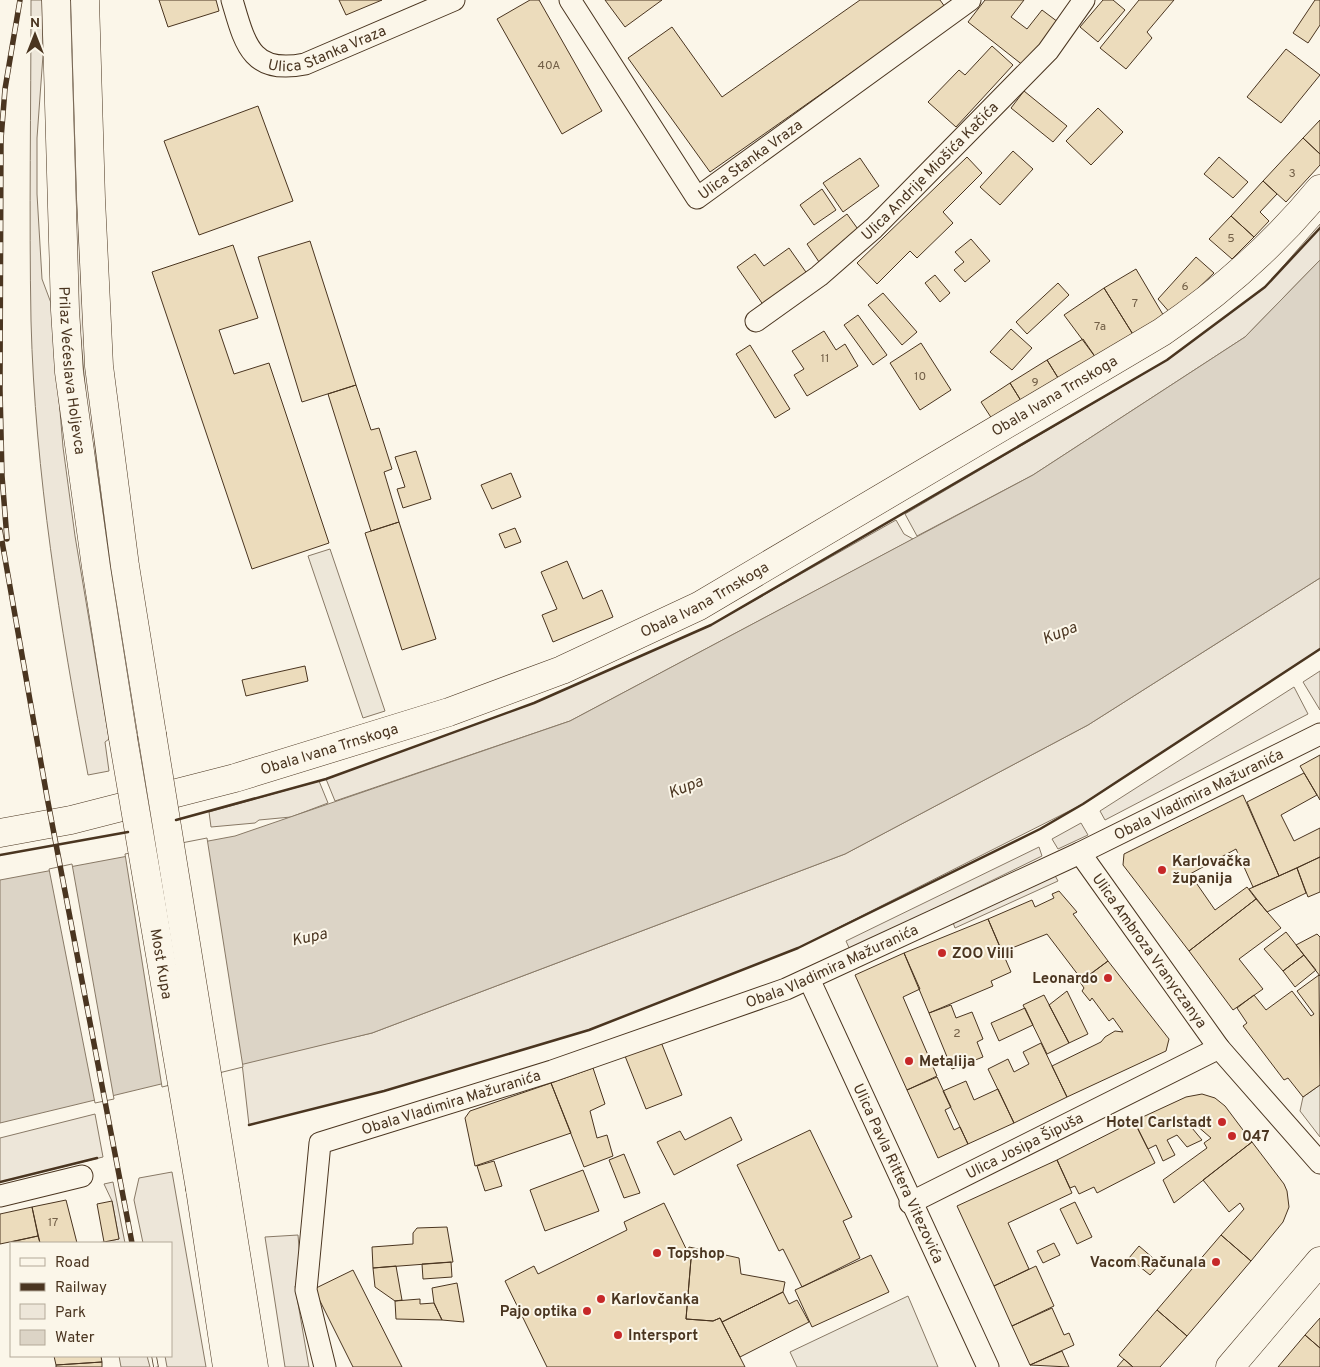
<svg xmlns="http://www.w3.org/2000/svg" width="1320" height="1367" viewBox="0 0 1320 1367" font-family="Overpass,sans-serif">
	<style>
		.green { fill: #ede6d9; stroke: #887966 }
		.parking { fill: #ede7d9; stroke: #887966 }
		.water { fill: #dcd4c6; stroke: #887966 }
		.pier { fill: #fbf6e9; stroke: #887966 }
		.building { fill: #ecdcbc; stroke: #4a3520 }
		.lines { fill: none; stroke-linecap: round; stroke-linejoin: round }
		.street-casing { stroke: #4a3520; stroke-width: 23 }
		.secondary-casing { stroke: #4a3520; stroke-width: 29 }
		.highway-casing { stroke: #4a3520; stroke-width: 29 }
		.street { stroke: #fbf6e9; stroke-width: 21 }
		.secondary { stroke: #fbf6e9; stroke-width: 28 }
		.highway { stroke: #fbf6e9; stroke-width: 28 }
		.rail-casing { stroke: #4a3520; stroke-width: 5.5 }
		.rail { stroke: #fbf6e9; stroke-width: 4; stroke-dasharray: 11; stroke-linecap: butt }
		.highway-bridge-casing { stroke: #4a3520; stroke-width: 29; stroke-linecap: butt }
		.highway-bridge { stroke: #fbf6e9; stroke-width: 28 }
		.wall { stroke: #4a3520; stroke-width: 2.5 }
		.poi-dot { fill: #c62828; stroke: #fbf6e9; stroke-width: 2 }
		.labels { text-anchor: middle; stroke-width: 4; stroke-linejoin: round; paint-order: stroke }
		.number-label { font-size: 12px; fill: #725f47 }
		.street-label { font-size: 15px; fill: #4a3520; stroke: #fbf6e9 }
		.poi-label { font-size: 15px; font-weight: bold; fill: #4a3520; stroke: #fbf6e9; text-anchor: start }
		.water-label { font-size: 16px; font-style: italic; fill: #4a3520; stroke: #fbf6e9 }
	</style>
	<rect width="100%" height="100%" fill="#fbf6e9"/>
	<path class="green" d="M31,0h11l1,55 -6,83v56l5,85 9,24 12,144 12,89 34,203 -4,3 4,29 -21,4c-28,-150 -53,-302 -57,-454 -2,-107 0,-214 0,-321z
		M68,0h4l7,237 4,78 14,152 16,116h-3l-22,-164 -10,-111z
		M1320,224v36l-75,77 -212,138 -116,61 -12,-22 262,-154 98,-73z
		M896,520l8,14 9,5 -343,182 -235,80 -9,-22 208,-76 177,-78z
		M1320,578v71l-237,155 -285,144 -209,82 -205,61 -135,34 -7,-62 130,-30 473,-179 243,-129z
		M1320,671v39l-17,-28z
		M1294,687l14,27 -203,106 -5,-9z
		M319,781l9,22 -37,14 -32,3 -4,3 -44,4 -2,-15z
		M1081,823l7,12 -30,14 -6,-10z
		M1039,847l3,9 -192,94 -4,-9z
		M1053,872l5,9 -103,47 -3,-8z
		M95,1114l8,43 -103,25v-44z
		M172,1172l34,195h-39l-2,-11h6v-113h-28l-9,-43 5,-22z
		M113,1182l12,61h-27l21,-4 -7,-38 -8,-17z
		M298,1235l4,47 -7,4 14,81h-24l-20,-130z
		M119,1356h28l3,11h-29z"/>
	<path class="parking" d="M330,549l55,162 -22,7 -55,-162z
		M1320,1085v52l-20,-26 3,-14z
		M908,1296l30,71h-141l-7,-15z"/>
	<path class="water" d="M1320,260v318l-232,147 -243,129 -473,179 -372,90v-243l235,-44 335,-115 463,-246 212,-138z"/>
	<path class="pier" d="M207,838l36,229 -81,20 -37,-233z
		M72,864l42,235 -19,4 -46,-234z"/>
	<path class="building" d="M159,0h57l3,11 -51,16z
		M339,0h43l-36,15z
		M530,0h9l63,111 -40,23 -65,-115z
		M605,0h57l-37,27z
		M860,0h80l5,7 -235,165 -82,-114 44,-31 50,70z
		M985,0h39l-13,17 16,12 15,-19 16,12 -34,44 -56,-44z
		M1103,0h10l12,10 -27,32 -18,-15z
		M1139,0h35l-27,32 5,6 -26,31 -26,-21z
		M1315,0h5v25l-12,18 -15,-10z
		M992,46l21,19 -57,62 -28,-25 31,-32 6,5z
		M1286,49l34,26 -39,48 -34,-26z
		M1024,91l43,35 -14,16 -42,-34z
		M258,106l35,95 -94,34 -35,-94z
		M1098,108l25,24 -32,33 -25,-24z
		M1320,120v34l-17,-16z
		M1303,138l17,16v11l-34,37 -23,-21z
		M1013,151l20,18 -33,36 -20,-18z
		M967,157l15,16 -39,39 10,11 -36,35 -7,-7 -33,33 -20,-21z
		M1219,157l29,25 -15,16 -29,-24z
		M860,158l19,28 -36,26 -20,-29z
		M1263,181l14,13 -17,18 9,9 -15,16 -23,-21z
		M822,189l14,21 -22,15 -14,-20z
		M847,214l13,18 -41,30 -12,-18z
		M1231,216l23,21 -22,22 -23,-20z
		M971,239l19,22 -25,21 -11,-12 10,-8 -9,-10z
		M310,241l46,144 -54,17 -44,-145z
		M233,245l25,73 -39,12 15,44 35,-11 60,180 -77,26 -100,-297z
		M789,248l19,27 -44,31 -27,-39 18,-13 9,12z
		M1196,257l18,16 -43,41 -13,-15z
		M1136,269l29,49 -31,18 -30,-48z
		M935,275l15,18 -10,9 -15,-19z
		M1058,283l11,12 -42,39 -11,-12z
		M1104,288l30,48 -38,22 -32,-43z
		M883,293l34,39 -15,13 -34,-40z
		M858,315l29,40 -14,10 -29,-40z
		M1011,329l21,19 -20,22 -22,-18z
		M824,331l12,19 9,-6 13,22 -51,30 -13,-21 10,-6 -12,-18z
		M1083,339l13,19 -36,23 -13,-21z
		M921,343l30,47 -31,20 -30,-47z
		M750,345l40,64 -15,9 -39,-64z
		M1047,360l13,21 -37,23 -13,-21z
		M1010,383l13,21 -29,18 -13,-20z
		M356,385l15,45 8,-2 13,41 -8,3 15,50 -28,9 -43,-137z
		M416,451l15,48 -28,9 -6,-19 8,-2 -10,-30z
		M511,473l10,24 -29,12 -11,-24z
		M399,522l37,117 -34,11 -37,-117z
		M515,528l6,14 -16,6 -6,-14z
		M567,561l16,38 19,-9 11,27 -60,25 -11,-27 15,-6 -16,-37z
		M305,666l3,15 -62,15 -4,-16z
		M1320,755v45l-20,-34z
		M1304,773l13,22 -36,20 13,26 26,-13v29l-41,19 -32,-74z
		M1243,795l36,81 -26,11 -17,-38 -46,25 25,36 32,-23 9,12 -67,52 -66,-86 1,-11z
		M1320,857v35l-12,5 -11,-29z
		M1297,868l9,25 -39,19 -18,-23z
		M1059,891l18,21 -4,2 35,47 -26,19 -35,-46 -45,18 -14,-33 44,-19 3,7 19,-9 -2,-4z
		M1256,899l25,29 -42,31 24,30 -30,21 -44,-59z
		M988,919l23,53 -20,9 2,5 -64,27 -25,-60z
		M1286,932l18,23 -21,16 -19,-22z
		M1317,934l3,3v39l-24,-31z
		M904,953l16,36 -17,8 34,79 -30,14 -52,-115z
		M1304,955l12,15 -21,17 -12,-16z
		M1108,961l61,78 -3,12 -99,46 -15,-31 49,-24 4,-5 10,-6 8,1 -10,-14 -4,3 -17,-23 -2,3 -8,-10 2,-3 -4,-6z
		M1319,975l1,110 -17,12 -15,-19 -4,2 -41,-54 4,-3 -10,-15 17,-13 12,15 26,-19 19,25 3,-2 -17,-23z
		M1067,991l21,43 -19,9 -20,-38z
		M1044,995l25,48 -22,11 -24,-49z
		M951,1005l5,13 16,-6 11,27 -6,3 6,15 -31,12 -23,-56z
		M1025,1008l8,17 -34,16 -8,-18z
		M661,1042l21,53 -36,14 -21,-53z
		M1041,1043l26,54 -53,26 -26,-54 20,-10 6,13 15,-8 -6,-12z
		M593,1068l12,36 -15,7 7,27 10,-3 6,21 -29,11 -33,-84z
		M937,1077l14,30 -6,3 9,20 6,-3 8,17 -30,14 -31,-68z
		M966,1081l8,19 24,-11 16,34 -46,21 -25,-53z
		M551,1083l20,50 -96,33 -10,-48 5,-7z
		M1202,1094l13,4 10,8 27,36 -78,61 -11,-23 44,-32 -3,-5 7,-5 -15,-13 -4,3 10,12 -15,7 -10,-12 -10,5 8,15 -12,6 -7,-16 -8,4 -14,-28 52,-24z
		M731,1117l11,23 -68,35 -17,-33 23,-11 5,9z
		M1134,1121l21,42 -58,30 -3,-6 -15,7 -4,-8 -5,2 -13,-28z
		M810,1130l42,87 -9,4 17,37 -58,29 -19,-38 -4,2 -42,-86z
		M1252,1142l32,42 3,7 2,16 -6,15 -32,39 -30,-26 23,-26 -4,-6 -11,9 -26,-32z
		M624,1154l16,39 -16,5 -15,-38z
		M1057,1160l15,33 -64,30 21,46 -35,17 -37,-80z
		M494,1161l8,25 -17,5 -8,-25z
		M583,1170l16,41 -54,20 -15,-41z
		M66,1200l11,43h-37l-8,-36z
		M112,1201l7,38 -15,3 -7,-38z
		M1075,1202l17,35 -15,7 -17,-35z
		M664,1203l27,56 -5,60 27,2 7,-3 25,49h-198l-42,-86 29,-15 4,8 89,-44 -3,-8z
		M32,1207l6,29 -38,8v-30z
		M447,1227l6,35 -80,6 -1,-21 41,-3v-11l4,-5z
		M1221,1235l30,26 -64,75 -30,-26z
		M38,1236l2,7 -29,-1z
		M1054,1243l6,12 -17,8 -6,-12z
		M1139,1246l21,18 -10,11 -21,-17z
		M689,1247l50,11 2,16 44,8 -2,10 -61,30 -2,-4 -7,3 -27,-2 5,-60 -3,-8z
		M871,1255l18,37 -77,35 -17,-37z
		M451,1262l1,15 -29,2 -1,-15z
		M396,1266l6,34 -7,1 -20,-14 -2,-19z
		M1036,1266l18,40 -42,20 -18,-40z
		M353,1270l49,97h-49l-39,-78z
		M457,1283l7,39 -22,-2 -8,-17 -2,-15z
		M783,1292l6,12 8,-4 12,22 -69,35 -18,-35z
		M420,1299v5l14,-1 8,17 -46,-1 -1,-18z
		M1052,1308l12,27 5,-2 5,12 -44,20 -18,-39z
		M1157,1310l30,26 -27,31h-27l-14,-12z
		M1320,1318v30l-15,-13z
		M1305,1335l15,13v19h-42z
		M1062,1351l7,16 -39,-2z
		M54,1356h47l1,6 -46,3z
		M1124,1359l9,8h-16z
		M102,1362v5h-46v-2z"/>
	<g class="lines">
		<g class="street-casing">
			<g id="street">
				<path id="s1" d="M232,0c13,44 19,75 73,64l149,-64"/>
				<path id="s2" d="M570,0l127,198 273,-198"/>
				<path id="s3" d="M756,321l63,-45 55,-48 174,-177 36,-51"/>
				<path id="s4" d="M1080,853l139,195 101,115"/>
				<path id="s5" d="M809,979l179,388"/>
				<path d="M0,1196l82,-20"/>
				<path id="s6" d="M910,1203l309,-155"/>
				<path id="s7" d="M325,1367l-19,-77 14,-147 232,-72 234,-82 294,-136 240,-119"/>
			</g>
		</g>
		<g class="secondary-casing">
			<g id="secondary">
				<path id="s8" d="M0,833l71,-13 164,-42 214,-66 113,-42 137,-64 463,-274c60,-41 112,-87 158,-143"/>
				<path d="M1230,1367l90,-106"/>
			</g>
		</g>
		<g class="highway-casing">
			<g id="highway">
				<path id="s9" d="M56,0l9,310 4,62 27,195 27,171"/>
				<path d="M85,0l6,199 8,167 26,200 27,168"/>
				<path d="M225,1185l29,182"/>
				<path d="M200,1189l27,178"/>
			</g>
		</g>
		<use href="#street" class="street"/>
		<use href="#secondary" class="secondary"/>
		<use href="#highway" class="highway"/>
		<g class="rail-casing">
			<path id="rail" d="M0,530l47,267 85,446
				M7,539l-5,-63 -2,-87 1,-250 4,-50 15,-89
				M154,1356l2,11"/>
		</g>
		<use href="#rail" class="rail"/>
		<g class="highway-bridge-casing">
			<g id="highway-bridge">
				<path d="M152,734l73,451"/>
				<path id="s10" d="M123,738l77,451"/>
			</g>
		</g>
		<use href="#highway-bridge" class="highway-bridge"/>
		<path class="wall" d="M176,820l150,-41 208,-76 177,-78 456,-265 98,-73 55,-59
			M0,855l128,-23
			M249,1125l135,-34 205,-61 209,-82 242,-119 43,-25 237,-155
			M0,1182l97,-24"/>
	</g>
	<g class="poi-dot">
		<circle cx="1162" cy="870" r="5"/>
		<circle cx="942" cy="953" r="5"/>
		<circle cx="1108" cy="978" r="5"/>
		<circle cx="909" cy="1061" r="5"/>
		<circle cx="1222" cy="1122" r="5"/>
		<circle cx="1232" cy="1136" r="5"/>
		<circle cx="657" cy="1253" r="5"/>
		<circle cx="1216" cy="1262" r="5"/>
		<circle cx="601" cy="1299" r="5"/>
		<circle cx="587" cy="1311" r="5"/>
		<circle cx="618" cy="1335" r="5"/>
	</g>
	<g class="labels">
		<g class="number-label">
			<text x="549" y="69">40A</text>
			<text x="1292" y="177">3</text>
			<text x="1231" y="242">5</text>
			<text x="1185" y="290">6</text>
			<text x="1135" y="307">7</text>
			<text x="1100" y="330">7a</text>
			<text x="825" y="362">11</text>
			<text x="920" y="380">10</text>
			<text x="1035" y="386">9</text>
			<text x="957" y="1037">2</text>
			<text x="53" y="1226">17</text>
		</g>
		<g class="street-label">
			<text dy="5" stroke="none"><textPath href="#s1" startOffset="138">Ulica Stanka Vraza</textPath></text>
			<text dy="5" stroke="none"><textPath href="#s2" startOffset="301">Ulica Stanka Vraza</textPath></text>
			<text dy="5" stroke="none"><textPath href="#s3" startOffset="230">Ulica Andrije Miošića Kačića</textPath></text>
			<text dy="5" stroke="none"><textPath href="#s9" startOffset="371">Prilaz Većeslava Holjevca</textPath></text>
			<text dy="5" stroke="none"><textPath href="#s8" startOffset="1150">Obala Ivana Trnskoga</textPath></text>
			<text dy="5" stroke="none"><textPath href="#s8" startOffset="745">Obala Ivana Trnskoga</textPath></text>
			<text dy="5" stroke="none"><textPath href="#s8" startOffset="340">Obala Ivana Trnskoga</textPath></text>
			<text dy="5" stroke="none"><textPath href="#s7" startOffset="1174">Obala Vladimira Mažuranića</textPath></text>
			<text dy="5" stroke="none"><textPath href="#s4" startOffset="120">Ulica Ambroza Vranyczanya</textPath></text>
			<text dy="5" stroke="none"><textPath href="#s10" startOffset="229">Most Kupa</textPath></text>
			<text dy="5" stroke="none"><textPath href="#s7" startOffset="769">Obala Vladimira Mažuranića</textPath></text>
			<text dy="5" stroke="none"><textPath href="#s7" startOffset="364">Obala Vladimira Mažuranića</textPath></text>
			<text dy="5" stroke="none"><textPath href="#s6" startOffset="128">Ulica Josipa Šipuša</textPath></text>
			<text dy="5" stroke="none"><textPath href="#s5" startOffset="214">Ulica Pavla Rittera Vitezovića</textPath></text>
		</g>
		<g class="poi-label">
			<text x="1172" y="866">Karlovačka<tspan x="1172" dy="17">županija</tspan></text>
			<text x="952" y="958">ZOO Villi</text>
			<text x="1098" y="983" text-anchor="end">Leonardo</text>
			<text x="919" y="1066">Metalija</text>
			<text x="1212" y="1127" text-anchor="end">Hotel Carlstadt</text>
			<text x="1242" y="1141">047</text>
			<text x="667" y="1258">Topshop</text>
			<text x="1206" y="1267" text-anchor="end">Vacom Računala</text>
			<text x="611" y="1304">Karlovčanka</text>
			<text x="577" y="1316" text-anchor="end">Pajo optika</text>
			<text x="628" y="1340">Intersport</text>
		</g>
		<g class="water-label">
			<text transform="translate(1059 632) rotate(-22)" y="6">Kupa</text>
			<text transform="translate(685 786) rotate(-22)" y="6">Kupa</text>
			<text transform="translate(309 936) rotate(-12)" y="6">Kupa</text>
		</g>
	</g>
	<rect x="10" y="1242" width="162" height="115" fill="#fbf6e9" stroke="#b4a999"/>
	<rect x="20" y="1258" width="25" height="8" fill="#fbf6e9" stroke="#b4a999"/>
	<text x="55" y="1267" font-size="15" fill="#4a3520">Road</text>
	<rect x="20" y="1283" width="25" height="8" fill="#4a3520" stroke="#b4a999"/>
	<text x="55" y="1292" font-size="15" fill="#4a3520">Railway</text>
	<rect x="20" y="1304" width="25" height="15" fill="#ede6d9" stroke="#b4a999"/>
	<text x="55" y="1317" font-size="15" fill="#4a3520">Park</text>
	<rect x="20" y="1330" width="25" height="15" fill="#dcd4c6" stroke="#b4a999"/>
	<text x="55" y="1342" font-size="15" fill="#4a3520">Water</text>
	<g transform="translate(35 35)" stroke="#fbf6e9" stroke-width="4" paint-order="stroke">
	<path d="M0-4L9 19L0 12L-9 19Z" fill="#4a3520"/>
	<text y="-8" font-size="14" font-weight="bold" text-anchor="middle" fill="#4a3520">N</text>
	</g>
</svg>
